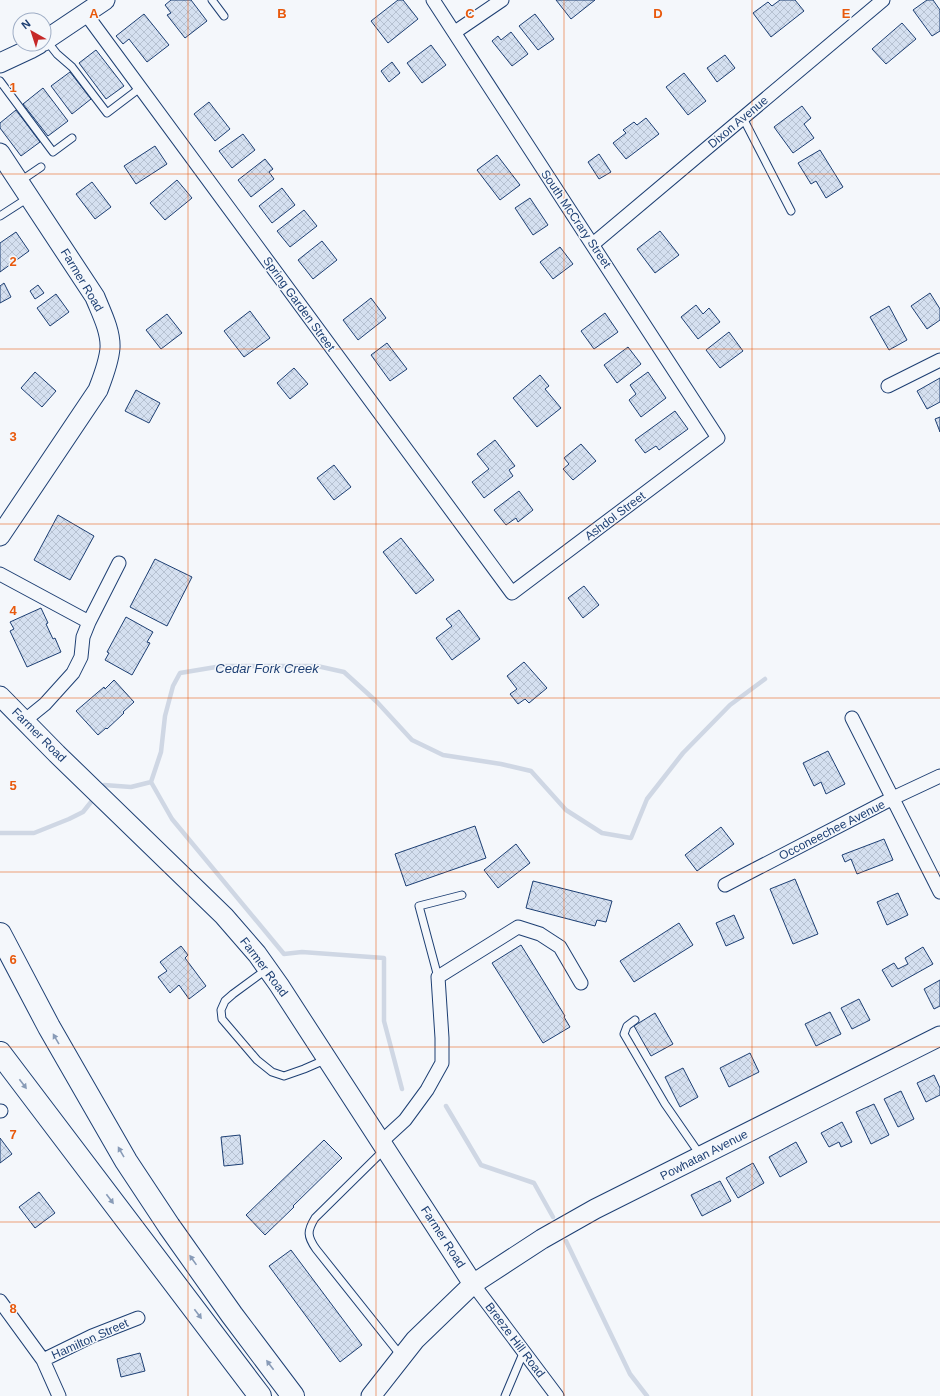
<svg xmlns="http://www.w3.org/2000/svg" width="940" height="1396" viewBox="0 0 940 1396" font-family="Arial,sans-serif">
	<style>
		.lines { fill: none; stroke-linecap: round; stroke-linejoin: round }
		.stream { stroke: #cfd7e4; stroke-width: 4.5 }
		.building { fill: url(#building-cross-hatch); stroke: #1d3f73 }
		.lane-casing { stroke: #1d3f73; stroke-width: 9 }
		.street-casing { stroke: #1d3f73; stroke-width: 15 }
		.secondary-casing { stroke: #1d3f73; stroke-width: 21 }
		.highway-casing { stroke: #1d3f73; stroke-width: 24 }
		.lane { stroke: #f4f7fb; stroke-width: 7 }
		.street { stroke: #f4f7fb; stroke-width: 13 }
		.secondary { stroke: #f4f7fb; stroke-width: 19 }
		.highway { stroke: #f4f7fb; stroke-width: 22 }
		.oneway { fill: #889bb7 }
		.grid { fill: none; stroke: #e8590c; stroke-width: 1; stroke-opacity: 0.55 }
		.labels { text-anchor: middle; stroke-width: 3; stroke-linejoin: round; paint-order: stroke }
		.street-label { font-size: 12px; fill: #1d3f73; stroke: #f4f7fb }
		.water-label { font-size: 13px; font-style: italic; fill: #1d3f73; stroke: #f4f7fb }
		.grid-label { font-size: 13px; text-anchor: middle; font-weight: bold; fill: #e8590c; stroke: #f4f7fb; stroke-width: 3; stroke-linejoin: round; paint-order: stroke }
	</style>
	<defs>
		<pattern id="building-cross-hatch" width="8" height="8" patternUnits="userSpaceOnUse"><rect width="8" height="8" fill="#d5e0f0"/><path d="M0 0l8 8M0 8l8-8" fill="none" stroke="#b6c1d1"/></pattern>
	</defs>
	<rect width="100%" height="100%" fill="#f4f7fb"/>
	<g class="lines">
		<path class="stream" d="M151,782l21,37 112,135 18,-2 82,6v63l18,68
			M101,789l3,-4 27,2 20,-5 10,-30 4,-36 8,-30 7,-13 42,-7h95l27,6 33,30 35,38 31,15 58,9 30,7 35,39 36,23 29,5 16,-39 36,-46 47,-48 35,-26
			M0,833h34l35,-14 14,-7 12,-15
			M446,1106l35,59 53,18 19,34
			M566,1241l64,133 17,22"/>
	</g>
	<path class="building" d="M171,0h20l16,21 -22,17 -18,-23 4,-2 -6,-8z
		M398,0h5l15,19 -30,24 -17,-22z
		M556,0h39l-24,19z
		M780,0h15l9,11 -33,26 -18,-24 15,-11 4,4z
		M927,0h6l7,10v21l-8,5 -19,-26z
		M144,14l25,31 -22,17 -18,-23 -6,5 -7,-8z
		M535,14l19,25 -16,11 -19,-24z
		M902,23l14,16 -30,25 -14,-15z
		M511,32l17,22 -16,12 -20,-25 6,-5 3,4z
		M431,45l15,20 -24,18 -15,-20z
		M96,50l28,36 -18,13 -27,-36z
		M725,55l10,13 -18,14 -10,-14z
		M392,62l8,11 -11,9 -8,-11z
		M70,72l21,27 -19,15 -21,-28z
		M684,73l22,28 -18,14 -22,-28z
		M43,88l25,33 -20,15 -25,-32z
		M209,102l21,27 -15,12 -21,-27z
		M802,106l9,12 -7,6 10,14 -21,15 -19,-26z
		M16,110l24,32 -19,14 -21,-28v-5z
		M646,118l13,16 -33,25 -13,-16 13,-10 -3,-3 11,-8 3,3z
		M243,134l12,16 -23,18 -13,-17z
		M155,146l12,18 -31,20 -12,-18z
		M820,150l23,37 -17,11 -10,-17 -5,3 -13,-21z
		M599,154l12,18 -12,7 -11,-17z
		M497,155l23,30 -20,15 -23,-30z
		M265,159l8,10 -4,3 5,7 -23,18 -13,-17z
		M177,180l15,18 -27,22 -15,-17z
		M92,182l19,25 -16,12 -19,-25z
		M282,188l13,17 -23,18 -13,-17z
		M530,198l18,27 -15,10 -18,-27z
		M304,210l13,16 -27,21 -13,-16z
		M660,231l19,24 -24,18 -18,-24z
		M16,232l13,19 -29,21v-29z
		M322,241l15,19 -24,19 -15,-19z
		M560,247l13,17 -20,15 -13,-17z
		M4,283l7,14 -11,6v-17z
		M38,285l6,8 -9,6 -5,-8z
		M930,293l10,16v11l-13,9 -16,-23z
		M56,294l13,18 -19,14 -13,-18z
		M371,298l15,20 -28,22 -15,-20z
		M696,305l7,9 6,-6 11,14 -22,17 -17,-22z
		M889,306l18,34 -18,10 -19,-33z
		M250,311l20,27 -26,19 -20,-26z
		M605,313l13,19 -24,17 -13,-18z
		M167,314l15,19 -21,16 -15,-19z
		M729,332l14,19 -23,17 -14,-18z
		M387,343l20,26 -17,12 -19,-26z
		M628,347l13,17 -24,19 -13,-18z
		M294,368l14,16 -18,15 -13,-16z
		M35,372l21,19 -14,16 -21,-19z
		M648,372l18,26 -25,19 -12,-17 7,-6 -6,-9z
		M540,375l9,11 -4,3 16,19 -24,19 -24,-29z
		M940,378v24l-13,7 -10,-18z
		M136,390l24,13 -11,20 -24,-12z
		M675,411l13,18 -29,21 -3,-4 -11,7 -10,-13z
		M940,417v15l-5,-13z
		M495,440l20,26 -6,4 4,6 -29,22 -12,-16 17,-13 -12,-15z
		M581,444l15,17 -23,19 -10,-11 6,-5 -5,-6z
		M334,465l17,22 -17,13 -17,-22z
		M519,491l14,19 -15,12 -2,-4 -10,7 -12,-15z
		M58,515l36,21 -24,44 -36,-20z
		M401,538l33,42 -18,14 -33,-42z
		M155,559l37,18 -25,49 -37,-19z
		M584,586l15,19 -16,13 -15,-20z
		M41,608l7,15 -2,1 7,15 2,-1 6,14 -34,15 -17,-36 4,-2 -4,-7z
		M459,610l21,29 -28,21 -16,-22 16,-12 -6,-7z
		M126,617l27,15 -6,10 3,1 -18,32 -27,-15 4,-7 -2,-1z
		M524,662l23,26 -18,15 -4,-4 -7,5 -8,-10 7,-5 -10,-13z
		M114,680l20,22 -11,10 1,1 -17,16 -1,-1 -8,7 -22,-24 28,-24 1,2z
		M828,751l17,33 -19,10 -5,-12 -7,4 -11,-23z
		M475,826l11,32 -80,28 -11,-32z
		M721,827l13,17 -37,27 -12,-16z
		M884,839l9,21 -36,14 -6,-15 -6,3 -3,-7z
		M516,844l14,19 -32,25 -14,-18z
		M795,879l23,55 -25,10 -23,-55z
		M533,881l79,20 -6,21 -9,-2 -2,6 -69,-18z
		M898,893l10,22 -21,10 -10,-23z
		M734,915l10,23 -18,8 -10,-23z
		M679,923l14,22 -59,37 -14,-21z
		M521,945l44,71 -1,1 6,10 -27,16 -51,-80z
		M181,946l7,9 -3,3 21,28 -17,13 -10,-14 -9,8 -12,-16 9,-6 -7,-9z
		M923,947l10,17 -41,23 -10,-17 12,-7 4,6 10,-5 -3,-6z
		M940,980v26l-6,3 -10,-20z
		M859,999l11,21 -18,9 -11,-21z
		M830,1012l11,22 -25,12 -11,-22z
		M655,1013l18,31 -22,12 -17,-30z
		M750,1053l9,19 -30,15 -9,-19z
		M683,1068l15,29 -18,10 -15,-30z
		M934,1075l6,13v7l-14,7 -9,-19z
		M901,1091l13,28 -16,8 -14,-28z
		M874,1104l15,31 -18,9 -15,-32z
		M842,1122l10,20 -11,5 -2,-5 -10,5 -8,-14z
		M240,1135l3,29 -19,2 -3,-29z
		M0,1138l12,16 -12,9z
		M324,1140l18,18 -49,48 1,1 -29,28 -19,-20z
		M796,1142l11,20 -27,15 -11,-20z
		M753,1163l11,20 -26,15 -12,-20z
		M720,1181l11,20 -29,15 -11,-21z
		M39,1192l16,21 -20,15 -16,-21z
		M291,1250l71,95 -22,17 -71,-96z
		M140,1353l5,18 -24,6 -4,-18z"/>
	<g class="lines">
		<g class="lane-casing">
			<path id="lane" d="M212,0l12,16
				M46,40l11,14 15,13 35,46 33,-25
				M0,81l53,71 19,-14
				M743,118l48,93
				M19,182l22,-15
				M0,216l28,-18
				M267,969l-34,25 -8,7 -4,9 1,9 35,41 15,12 12,4 20,-7 23,-10
				M438,977l-19,-71 43,-11
				M635,1020l-8,6 -3,8 41,70 36,52
				M384,1150l-69,68c-8,13 -8,18 1,31l86,108
				M505,1396l19,-45"/>
		</g>
		<g class="street-casing">
			<path id="street" d="M86,14l426,579 206,-155c-94,-147 -189,-293 -285,-438
				M455,32l47,-32
				M593,244l290,-244
				M888,386l52,-26
				M0,574l89,48
				M852,718l88,174
				M24,721l21,-17 28,-31 8,-16 2,-20 6,-15 30,-59
				M725,885l168,-87 47,-22
				M0,1111h1
				M381,1142l24,-22 22,-30 15,-27v-25l-4,-61 80,-50 22,7 20,13 21,36
				M473,1284l84,112
				M0,1301l43,59 16,36
				M43,1360l49,-24 46,-18"/>
		</g>
		<g class="secondary-casing">
			<path id="secondary" d="M44,41l61,-41
				M0,63l30,-14 9,-5
				M0,153l95,144c6,15 16,34 15,51 -1,14 -7,29 -12,42l-98,146
				M0,696l57,58 167,162 33,38 22,31 194,299
				M371,1396l44,-56 58,-56 69,-45 53,-30 345,-173"/>
		</g>
		<g class="highway-casing">
			<path id="highway" d="M0,934l49,93 77,134 43,65 63,89 61,81
				M0,1053l260,343"/>
		</g>
		<use href="#lane" class="lane"/>
		<use href="#street" class="street"/>
		<use href="#secondary" class="secondary"/>
		<use href="#highway" class="highway"/>
	</g>
	<defs><path id="oneway-solid" d="M-6-.8H1V-3.2L6.5 0L1 3.2V.8H-6Z"/></defs>
	<g class="oneway">
		<use href="#oneway-solid" transform="translate(56 1039) rotate(-120)"/>
		<use href="#oneway-solid" transform="translate(23 1084) rotate(53)"/>
		<use href="#oneway-solid" transform="translate(121 1152) rotate(-120)"/>
		<use href="#oneway-solid" transform="translate(110 1199) rotate(53)"/>
		<use href="#oneway-solid" transform="translate(193 1260) rotate(-125)"/>
		<use href="#oneway-solid" transform="translate(198 1314) rotate(53)"/>
		<use href="#oneway-solid" transform="translate(270 1365) rotate(-127)"/>
	</g>
	<path class="grid" d="M188,0v1396M376,0v1396M564,0v1396M752,0v1396M0,174h940M0,349h940M0,524h940M0,698h940M0,872h940M0,1047h940M0,1222h940"/>
	<g class="labels">
		<g class="street-label">
			<text transform="translate(738 122) rotate(-40)" y="4">Dixon Avenue</text>
			<text transform="translate(576 219) rotate(56)" y="4">South McCrary Street</text>
			<text transform="translate(82 280) rotate(59)" y="4">Farmer Road</text>
			<text transform="translate(299 304) rotate(54)" y="4">Spring Garden Street</text>
			<text transform="translate(615 516) rotate(-37)" y="4">Ashdol Street</text>
			<text transform="translate(39 735) rotate(45)" y="4">Farmer Road</text>
			<text transform="translate(832 830) rotate(-27)" y="4">Occoneechee Avenue</text>
			<text transform="translate(264 967) rotate(53)" y="4">Farmer Road</text>
			<text transform="translate(704 1155) rotate(-27)" y="4">Powhatan Avenue</text>
			<text transform="translate(443 1237) rotate(57)" y="4">Farmer Road</text>
			<text transform="translate(90 1339) rotate(-24)" y="4">Hamilton Street</text>
			<text transform="translate(515 1340) rotate(53)" y="4">Breeze Hill Road</text>
		</g>
		<g class="water-label">
			<text x="267" y="673">Cedar Fork Creek</text>
		</g>
	</g>
	<g class="grid-label">
		<text x="94" y="18">A</text>
		<text x="282" y="18">B</text>
		<text x="470" y="18">C</text>
		<text x="658" y="18">D</text>
		<text x="846" y="18">E</text>
		<text x="13" y="92">1</text>
		<text x="13" y="266">2</text>
		<text x="13" y="441">3</text>
		<text x="13" y="615">4</text>
		<text x="13" y="790">5</text>
		<text x="13" y="964">6</text>
		<text x="13" y="1139">7</text>
		<text x="13" y="1313">8</text>
	</g>
	<g transform="translate(32 32) rotate(321)"><circle r="19" fill="#f4f7fb" stroke="#9eadc5"/>
	<path d="M0-3L7 15L0 10L-7 15Z" fill="#c62828"/>
	<text y="-6" font-size="11" font-weight="bold" text-anchor="middle" fill="#1d3f73">N</text>
	</g>
</svg>
